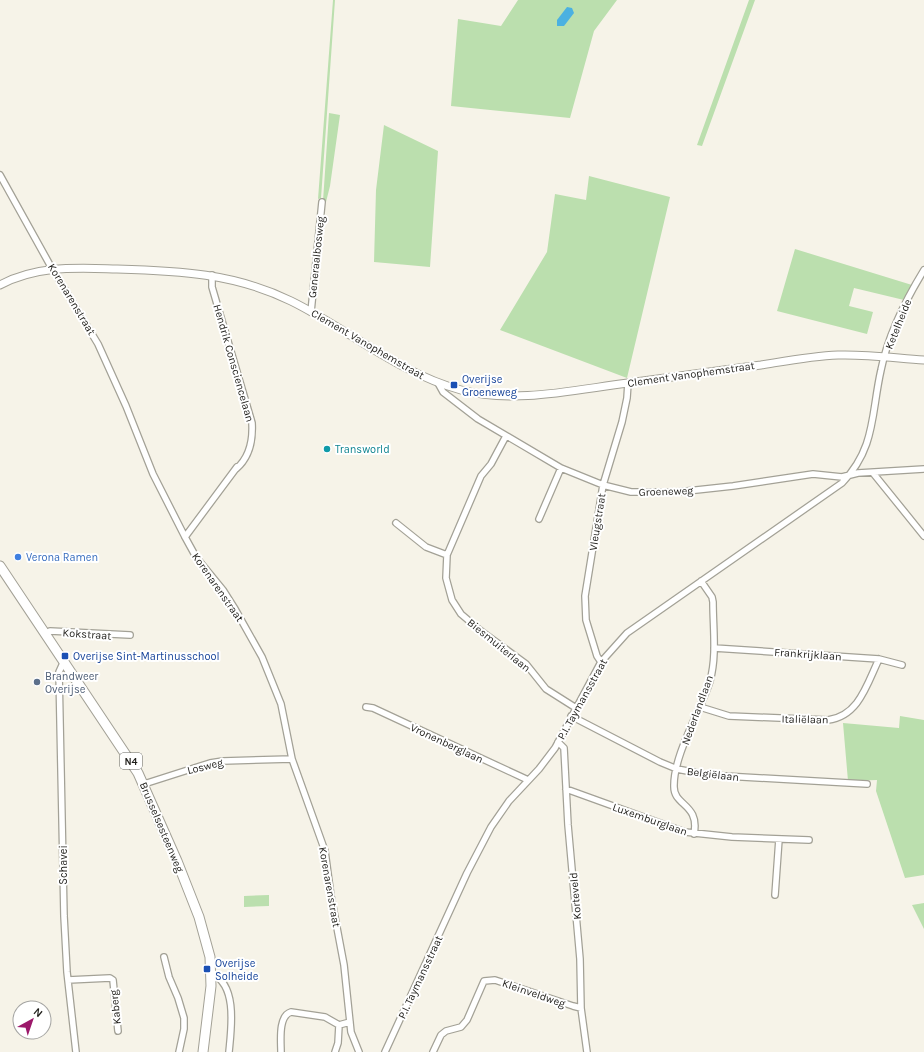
<svg xmlns="http://www.w3.org/2000/svg" width="924" height="1052" viewBox="0 0 924 1052" font-family="Karla,sans-serif">
	<style>
		.green { fill: #bbdfae }
		.water { fill: #4bb1e1 }
		.lines { fill: none; stroke-linecap: round; stroke-linejoin: round }
		.minor-casing { stroke: #a3a196; stroke-width: 8 }
		.tertiary-casing { stroke: #a3a196; stroke-width: 9 }
		.primary-casing { stroke: #a3a196; stroke-width: 11 }
		.minor { stroke: #fff; stroke-width: 5.5 }
		.tertiary { stroke: #fff; stroke-width: 7 }
		.primary { stroke: #fff; stroke-width: 9 }
		.transit-dot { fill: #1a4fb4; stroke: #fff; stroke-width: 1.5 }
		.culture-dot { fill: #0f9aa8; stroke: #fff; stroke-width: 1.5 }
		.shop-dot { fill: #3f7fe0; stroke: #fff; stroke-width: 1.5 }
		.service-dot { fill: #5c6f8a; stroke: #fff; stroke-width: 1.5 }
		.labels { text-anchor: middle; stroke-width: 4; stroke-linejoin: round; paint-order: stroke }
		.shield { fill: #fff; stroke: #62625f; stroke-width: 1 }
		.shield-label { font-size: 10px; font-weight: bold; fill: #1f1e1a }
		.street-label { font-size: 11px; fill: #1f1e1a; stroke: #fff }
		.transit-label { font-size: 11px; fill: #164399; stroke: #fff; text-anchor: start }
		.culture-label { font-size: 11px; fill: #0d838f; stroke: #fff; text-anchor: start }
		.shop-label { font-size: 11px; fill: #366cbe; stroke: #fff; text-anchor: start }
		.service-label { font-size: 11px; fill: #4e5e75; stroke: #fff; text-anchor: start }
	</style>
	<rect width="100%" height="100%" fill="#f6f3e8"/>
	<path class="green" d="M333,0h2l-14,198 -3,1z
		M518,0h99l-23,31 -24,87 -119,-12 7,-87 43,7z
		M749,0h6l-53,146 -5,-1z
		M329,113l11,2 -10,71 -4,16 -3,-1z
		M384,125l54,26 -8,116 -56,-5 2,-72z
		M589,176l81,21 -43,181 -127,-48 47,-78 8,-58 31,6z
		M795,249l117,36 -8,15 -50,-12 -5,18 24,6 -6,22 -90,-23z
		M900,716l24,4v155l-19,3 -29,-87 1,-11 -29,1 -5,-58 56,5z
		M269,895v11l-25,1v-11z
		M924,903v26l-12,-24z"/>
	<path class="water" d="M567,7l5,1 2,5 -10,13h-7v-6z"/>
	<g class="lines">
		<g class="minor-casing">
			<path id="minor" d="M0,175l50,90 48,79 28,62 27,68 32,63 11,20 27,33 12,19 27,48 19,47 11,55 33,92 6,45 13,69 7,67 8,20
				M212,275v12l40,136c1,17 -2,34 -16,46
				M311,312l11,-110
				M438,383l5,9 35,27 83,49 42,17 28,7h47l55,-6 80,-12 29,3 16,-4 66,-4
				M506,436l-15,28 -10,12 -34,79 -1,23 6,22 9,14 20,17 45,33 20,25 30,19
				M873,473l51,63
				M539,519l22,-51
				M396,523l30,24 21,8
				M185,537l52,-70
				M45,633l5,-2 80,4
				M714,648l165,11 23,6
				M64,661l-5,11 5,244 3,56 9,80
				M601,662l-4,-6 -11,-36 -1,-24 18,-111 19,-63 5,-24 1,-15
				M366,707l7,1 155,72
				M700,707l29,9 99,4c31,-4 39,-36 51,-61
				M571,716l89,46 17,7 31,6 159,9
				M558,742l6,6 4,77 12,134 1,49 6,44
				M144,784l66,-21 13,-2 69,-2
				M566,789l119,43 47,5 77,3
				M694,834c6,-30 -20,-28 -20,-47 -1,-31 26,-75 36,-106 7,-25 3,-53 3,-79l-1,-5 -11,-16
				M775,895l4,-56
				M164,957l5,20 9,21 6,20v11l-5,23
				M212,974c26,11 19,56 17,78
				M68,980l42,-2 3,2 5,51
				M281,1052c0,-11 -3,-36 10,-40l34,5 14,8 11,-3
				M335,1052l3,-9 1,-18
				M385,1052l82,-179 24,-46 18,-26 30,-32 16,-21 46,-86 26,-29 215,-150c34,-35 29,-69 39,-113 7,-35 24,-69 43,-100
				M433,1052l8,-17 5,-4 15,-4 6,-7 17,-39 11,-1 78,26 8,2"/>
		</g>
		<g class="tertiary-casing">
			<path id="tertiary" d="M0,285c38,-20 76,-17 117,-16 62,2 117,4 174,32 57,28 107,72 170,89 54,14 112,0 167,-7 44,-6 89,-12 133,-18 25,-4 51,-9 77,-10 28,-1 57,3 86,5"/>
		</g>
		<g class="primary-casing">
			<path id="primary" d="M0,566l138,207 39,88 22,56 11,40 1,29 -8,66"/>
		</g>
		<use href="#minor" class="minor"/>
		<use href="#tertiary" class="tertiary"/>
		<use href="#primary" class="primary"/>
	</g>
	<g class="transit-dot">
		<rect x="450" y="381" width="8" height="8" rx="2"/>
		<rect x="61" y="652" width="8" height="8" rx="2"/>
		<rect x="203" y="965" width="8" height="8" rx="2"/>
	</g>
	<circle class="culture-dot" cx="327" cy="449" r="4"/>
	<circle class="shop-dot" cx="18" cy="557" r="4"/>
	<circle class="service-dot" cx="37" cy="682" r="4"/>
	<g class="labels">
		<rect class="shield" x="120" y="753" width="22" height="16" rx="3"/>
		<g class="shield-label">
			<text x="131" y="765">N4</text>
		</g>
		<g class="street-label">
			<text transform="translate(316 257) rotate(-84)" y="4">Generaalbosweg</text>
			<text transform="translate(72 299) rotate(59)" y="4">Korenarenstraat</text>
			<text transform="translate(898 324) rotate(-68)" y="4">Ketelheide</text>
			<text transform="translate(368 344) rotate(30)" y="4">Clement Vanophemstraat</text>
			<text transform="translate(234 363) rotate(74)" y="4">Hendrik Consciencelaan</text>
			<text transform="translate(691 374) rotate(-8)" y="4">Clement Vanophemstraat</text>
			<text transform="translate(666 491) rotate(-2)" y="4">Groeneweg</text>
			<text transform="translate(597 522) rotate(-81)" y="4">Vleugstraat</text>
			<text transform="translate(218 587) rotate(55)" y="4">Korenarenstraat</text>
			<text transform="translate(87 634) rotate(4)" y="4">Kokstraat</text>
			<text transform="translate(499 645) rotate(39)" y="4">Biesmuiterlaan</text>
			<text transform="translate(808 654) rotate(4)" y="4">Frankrijklaan</text>
			<text transform="translate(582 699) rotate(-61)" y="4">P.I. Taymansstraat</text>
			<text transform="translate(697 710) rotate(-70)" y="4">Nederlandlaan</text>
			<text transform="translate(805 719) rotate(1)" y="4">Italiëlaan</text>
			<text transform="translate(447 743) rotate(25)" y="4">Vronenberglaan</text>
			<text transform="translate(205 766) rotate(-14)" y="4">Losweg</text>
			<text transform="translate(713 774) rotate(7)" y="4">Belgiëlaan</text>
			<text transform="translate(650 819) rotate(19)" y="4">Luxemburglaan</text>
			<text transform="translate(162 827) rotate(67)" y="4">Brusselsesteenweg</text>
			<text transform="translate(63 865) rotate(-90)" y="4">Schavei</text>
			<text transform="translate(330 887) rotate(80)" y="4">Korenarenstraat</text>
			<text transform="translate(575 896) rotate(-95)" y="4">Korteveld</text>
			<text transform="translate(420 977) rotate(-65)" y="4">P.I. Taymansstraat</text>
			<text transform="translate(534 993) rotate(19)" y="4">Kleinveldweg</text>
			<text transform="translate(115 1007) rotate(-96)" y="4">Kaberg</text>
		</g>
		<g class="transit-label">
			<text x="462" y="383">Overijse<tspan x="462" dy="13">Groeneweg</tspan></text>
			<text x="73" y="660">Overijse Sint-Martinusschool</text>
			<text x="215" y="967">Overijse<tspan x="215" dy="13">Solheide</tspan></text>
		</g>
		<g class="culture-label">
			<text x="335" y="453">Transworld</text>
		</g>
		<g class="shop-label">
			<text x="26" y="561">Verona Ramen</text>
		</g>
		<g class="service-label">
			<text x="45" y="680">Brandweer<tspan x="45" dy="13">Overijse</tspan></text>
		</g>
	</g>
	<g transform="translate(32 1020) rotate(40)"><circle r="19" fill="#ffffff" stroke="#a5a5a3"/>
	<path d="M0-3L7 15L0 10L-7 15Z" fill="#9c186a"/>
	<text y="-6" font-size="11" font-weight="bold" text-anchor="middle" fill="#1f1e1a">N</text>
	</g>
</svg>
